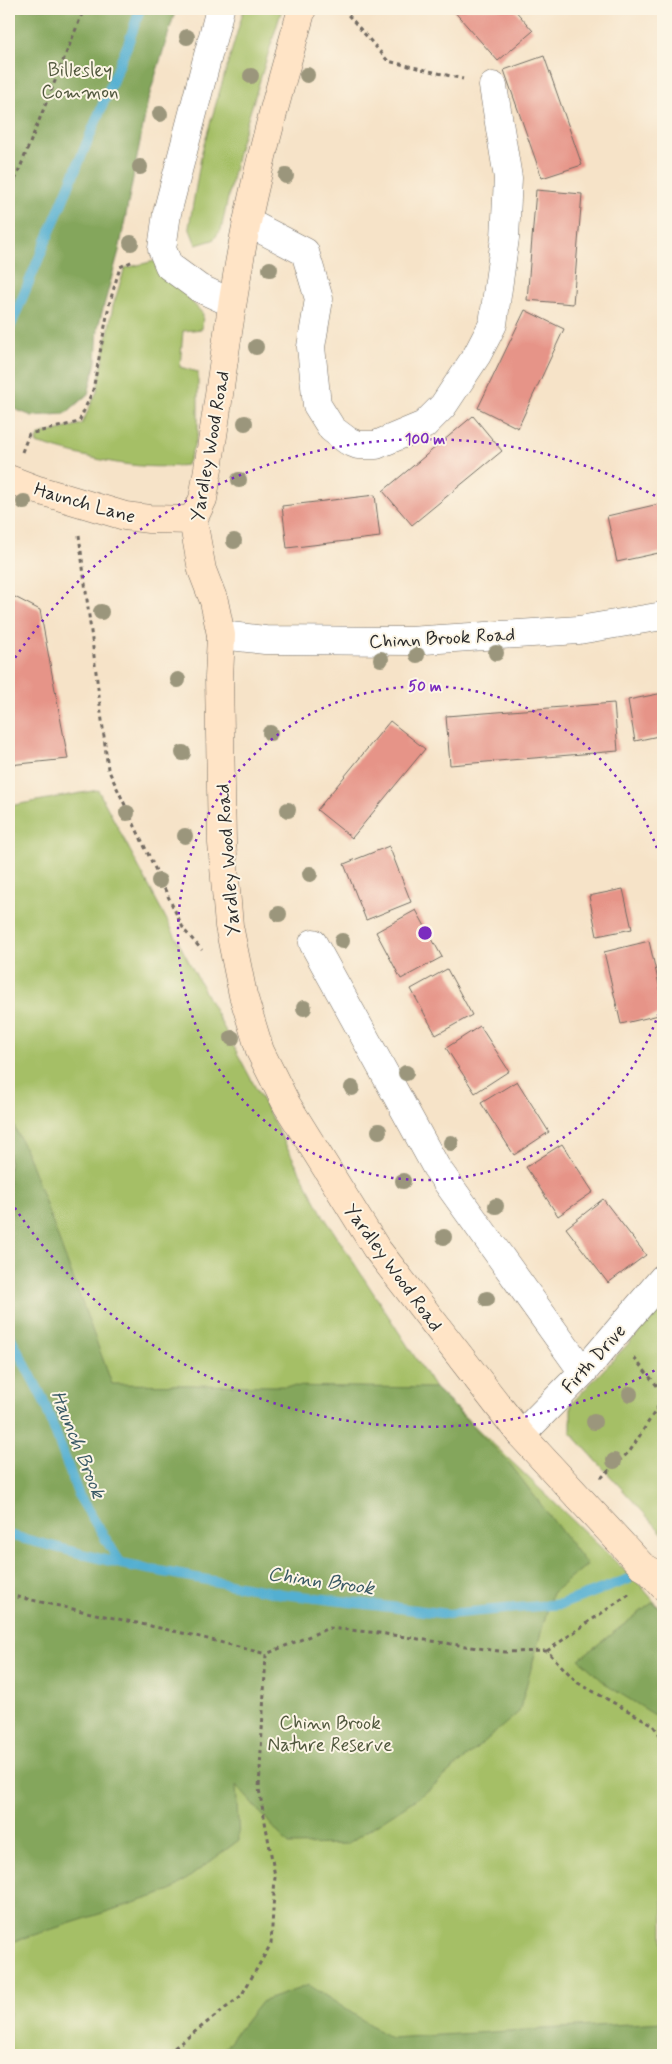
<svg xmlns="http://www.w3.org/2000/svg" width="672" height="2064" viewBox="0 0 672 2064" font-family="Mynerve,sans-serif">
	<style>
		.green { fill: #a5bf66; stroke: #687548 }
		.forest { fill: #84a65b; stroke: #586843 }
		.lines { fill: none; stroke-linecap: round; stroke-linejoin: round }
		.stream { stroke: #53afd1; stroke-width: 10 }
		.building { fill: #e69488 }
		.street-casing { stroke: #726b62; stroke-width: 29 }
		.secondary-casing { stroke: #726b62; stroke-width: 29 }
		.path { stroke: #726b62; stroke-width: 3; stroke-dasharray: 4 4; stroke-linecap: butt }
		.street { stroke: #fff; stroke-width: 28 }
		.secondary { stroke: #ffe4c6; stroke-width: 28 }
		.tree { fill: #9b967c }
		.ring { fill: none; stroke: #7b2cbf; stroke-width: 2.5; stroke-dasharray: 2.5 5 }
		.labels { text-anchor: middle; stroke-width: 4; stroke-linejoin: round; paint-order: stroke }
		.park-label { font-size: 19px; fill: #50573d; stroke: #fcf5e5 }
		.street-label { font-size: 19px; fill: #2b2b2b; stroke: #fcf5e5 }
		.water-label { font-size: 20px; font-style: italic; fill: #395965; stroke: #fcf5e5 }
		.centre { fill: #7b2cbf; stroke: #fcf5e5; stroke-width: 2.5 }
		.ring-label { font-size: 15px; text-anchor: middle; font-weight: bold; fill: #7b2cbf; stroke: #fcf5e5; stroke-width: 4; stroke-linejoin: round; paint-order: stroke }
	</style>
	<rect width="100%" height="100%" fill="#fcf5e5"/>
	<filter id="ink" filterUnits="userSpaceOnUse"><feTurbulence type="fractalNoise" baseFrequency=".02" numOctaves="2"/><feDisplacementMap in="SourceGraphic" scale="10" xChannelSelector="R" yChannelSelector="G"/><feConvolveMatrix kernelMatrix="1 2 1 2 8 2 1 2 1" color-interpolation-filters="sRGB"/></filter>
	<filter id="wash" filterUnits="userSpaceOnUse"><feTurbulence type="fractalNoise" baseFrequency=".0096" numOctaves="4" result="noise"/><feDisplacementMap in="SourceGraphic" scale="20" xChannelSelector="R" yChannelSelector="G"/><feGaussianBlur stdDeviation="1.12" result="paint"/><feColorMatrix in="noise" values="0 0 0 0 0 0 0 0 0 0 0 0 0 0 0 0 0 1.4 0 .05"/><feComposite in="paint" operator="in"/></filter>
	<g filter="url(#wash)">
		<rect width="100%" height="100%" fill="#f6e3c8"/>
		<path class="green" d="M244,9h38l-43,139 -18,82 -8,10 -17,5 -7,-18 13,-76z
			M155,261l48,53 -1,15 -19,2 -3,36 18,5v63l-11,30c-53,7 -100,-8 -151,-22l3,-8 43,-11 15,-33 16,-85 12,-38z
			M98,790l225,425 112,173 206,198 22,26v443h-654v-1249z
			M663,1307v227l-92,-101v-29z"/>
		<path class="forest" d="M9,9h167l-28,91 -29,151 -21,76 -2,35 -8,32 -23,20 -33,2 -23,-9z
			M9,1115l19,41 84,228 323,4 75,76 77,101 -35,28 -33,119 -94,81 -78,51 -58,1 -53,-60 3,55 -68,51 -162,52z
			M653,1602l10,10v108l-55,-34 -29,-27z
			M309,1985l81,53 273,-16v33h-444l42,-53z"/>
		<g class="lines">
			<path class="stream" d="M9,330l119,-286 12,-35
				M9,1334l34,65 36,97 42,68
				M9,1535l112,29 162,30 165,20 114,-10 67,-25"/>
		</g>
		<g id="blocks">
			<path class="building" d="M452,9h62l19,22 -35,30z
				M544,56l38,109 -40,13 -38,-108z
				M536,190l46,4 -9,110 -46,-4z
				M525,310l39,19 -46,99 -40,-20z
				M473,416l29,35 -90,74 -29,-34z
				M375,495l5,42 -93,11 -5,-42z
				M663,503v49l-46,10 -10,-46z
				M9,594l31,16 28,149 -59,6z
				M663,693v42l-28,6 -7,-41z
				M614,703l4,48 -168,14 -4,-49z
				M390,721l35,28 -73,89 -35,-28z
				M389,846l22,56 -45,18 -22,-56z
				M623,889l9,40 -35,7 -8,-40z
				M416,910l26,47 -41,22 -25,-47z
				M649,941l14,61v12l-42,10 -17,-72z
				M447,969l25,46 -36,20 -25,-46z
				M480,1026l29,45 -34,22 -29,-45z
				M517,1081l32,51 -35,23 -33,-52z
				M562,1144l31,48 -35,24 -32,-49z
				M603,1199l43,56 -38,28 -42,-55z"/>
		</g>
	</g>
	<g filter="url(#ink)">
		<use href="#blocks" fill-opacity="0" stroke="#726b62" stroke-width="1"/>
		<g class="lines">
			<g class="street-casing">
				<path id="street" d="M220,9l-53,204 -5,36 7,17 30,22 33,15
					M247,222l58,30 14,47 -8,48 6,58 15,24 16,12 10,4h18l48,-20 19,-19 34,-51 16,-31 12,-86 3,-60 -15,-92
					M221,635l44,5 144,1 170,-11 84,-14
					M313,943l123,224 147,205
					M521,1435l62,-63 80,-94"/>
			</g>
			<g class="secondary-casing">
				<path id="secondary" d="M302,9c-20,70 -40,141 -55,213 -19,91 -28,185 -44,277l-10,21 9,50 12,31 7,34 -2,43 3,165 7,83 14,69 17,56 27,54 89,143 145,187 121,131 7,4 14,16
					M9,479l29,11 87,26 24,3 44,1"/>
			</g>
			<path class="path" d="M343,9l45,52 75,18
				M9,195l75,-186
				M22,452l7,-18 50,-12 14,-32 16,-85 11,-38 13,-6
				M79,535l29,234 76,161 18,20
				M634,1358l29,35
				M601,1478l29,-27 33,-52
				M9,1595l187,41 70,18
				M547,1651l82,-57
				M171,2055l3,-7 67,-52 30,-52 4,-68 -16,-87 7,-135 63,-26 50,5 126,19 42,-1 31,32 74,41 11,15"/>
			<use href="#street" class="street"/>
			<use href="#secondary" class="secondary"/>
		</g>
		<g class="tree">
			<circle cx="187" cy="37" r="8"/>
			<circle cx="307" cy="75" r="8"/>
			<circle cx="251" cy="76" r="8"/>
			<circle cx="160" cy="114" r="8"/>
			<circle cx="140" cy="167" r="8"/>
			<circle cx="286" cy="176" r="8"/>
			<circle cx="131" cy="243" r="8"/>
			<circle cx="270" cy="269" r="8"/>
			<circle cx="256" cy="347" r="8"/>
			<circle cx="245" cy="423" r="8"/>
			<circle cx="239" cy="480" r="8"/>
			<circle cx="24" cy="502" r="8"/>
			<circle cx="234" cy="541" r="8"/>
			<circle cx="101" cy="612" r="8"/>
			<circle cx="496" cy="653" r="8"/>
			<circle cx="417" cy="655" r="8"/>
			<circle cx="381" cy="659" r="8"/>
			<circle cx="178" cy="680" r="8"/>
			<circle cx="270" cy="733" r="8"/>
			<circle cx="183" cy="753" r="8"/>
			<circle cx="288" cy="810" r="8"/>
			<circle cx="127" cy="813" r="8"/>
			<circle cx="185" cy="836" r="8"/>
			<circle cx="310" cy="874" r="8"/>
			<circle cx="159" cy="881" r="8"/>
			<circle cx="279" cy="914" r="8"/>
			<circle cx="342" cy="941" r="8"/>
			<circle cx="304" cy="1008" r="8"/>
			<circle cx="232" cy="1038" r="8"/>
			<circle cx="406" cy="1073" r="8"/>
			<circle cx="352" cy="1088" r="8"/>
			<circle cx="379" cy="1131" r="8"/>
			<circle cx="451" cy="1143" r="8"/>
			<circle cx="403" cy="1181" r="8"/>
			<circle cx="496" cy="1206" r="8"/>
			<circle cx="444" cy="1237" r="8"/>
			<circle cx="487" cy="1299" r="8"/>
			<circle cx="630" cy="1394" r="8"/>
			<circle cx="594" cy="1422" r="8"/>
			<circle cx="614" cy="1461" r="8"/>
		</g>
	</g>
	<g class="ring">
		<path d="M663 999A247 247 0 1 1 663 867"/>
		<path d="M661 1367A494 494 0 0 1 11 1202M11 664A494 494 0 0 1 661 499"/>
	</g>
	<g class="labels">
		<g class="park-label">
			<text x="80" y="76">Billesley<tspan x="80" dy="22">Common</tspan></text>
			<text x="330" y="1729">Chinn Brook<tspan x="330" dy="22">Nature Reserve</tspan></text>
		</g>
		<g class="street-label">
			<text transform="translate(209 446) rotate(-80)" y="7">Yardley Wood Road</text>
			<text transform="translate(85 502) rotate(16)" y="7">Haunch Lane</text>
			<text transform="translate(442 637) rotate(-3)" y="7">Chinn Brook Road</text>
			<text transform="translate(227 860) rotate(-94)" y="7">Yardley Wood Road</text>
			<text transform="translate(394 1267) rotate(54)" y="7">Yardley Wood Road</text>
			<text transform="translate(593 1358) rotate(-48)" y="7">Firth Drive</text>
		</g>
		<g class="water-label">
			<text transform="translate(79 1444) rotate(68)" y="7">Haunch Brook</text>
			<text transform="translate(321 1580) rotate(8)" y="7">Chinn Brook</text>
		</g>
	</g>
	<circle cx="425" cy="933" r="8" class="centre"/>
	<g class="ring-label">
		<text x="425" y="444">100 m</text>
		<text x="425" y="691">50 m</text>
	</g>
	<rect width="672" height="2064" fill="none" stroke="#fcf5e5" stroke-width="30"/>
</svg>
